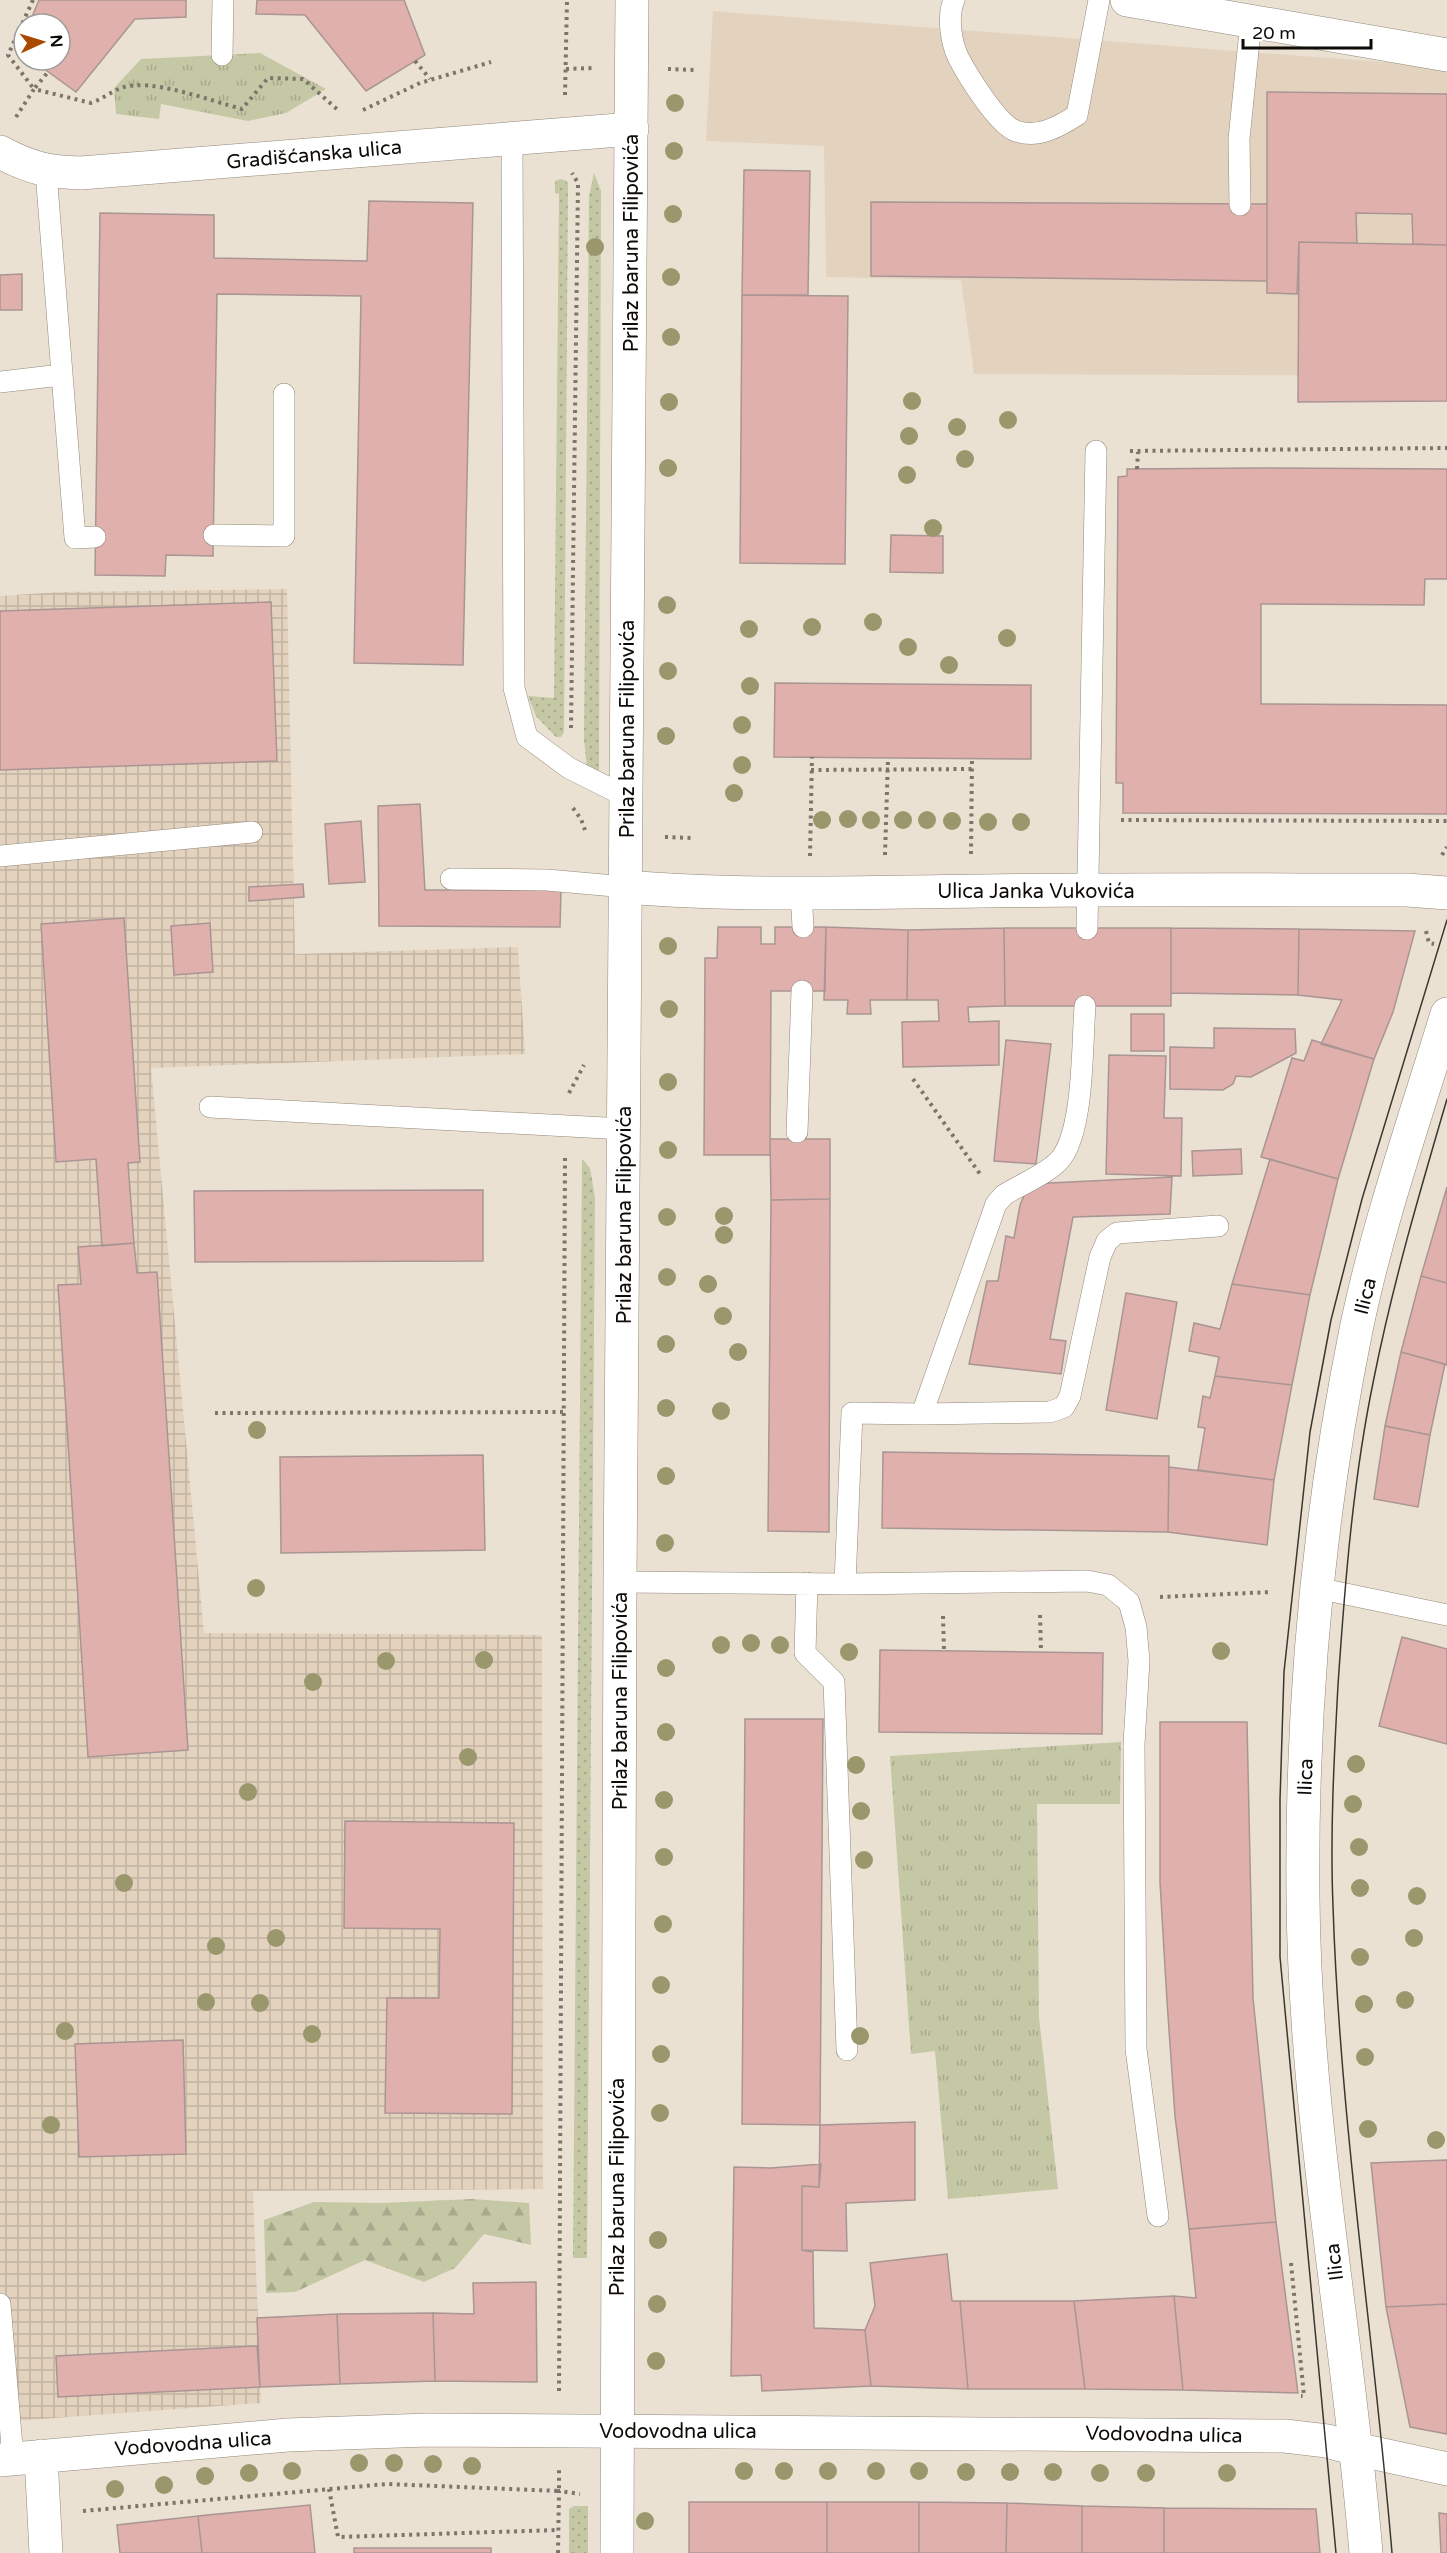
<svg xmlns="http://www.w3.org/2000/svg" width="1447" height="2553" viewBox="0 0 1447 2553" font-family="'Varela Round',sans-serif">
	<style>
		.built { fill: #e3d3be }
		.industrial { fill: url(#industrial-grid) }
		.grass { fill: url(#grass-dots) }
		.forest { fill: url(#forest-firs) }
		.park { fill: url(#park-tufts) }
		.building { fill: #e0b0ad; stroke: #a99594; stroke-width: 1.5 }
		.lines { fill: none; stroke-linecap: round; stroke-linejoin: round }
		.service-casing { stroke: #92887a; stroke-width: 22 }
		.minor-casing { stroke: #92887a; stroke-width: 34 }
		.tertiary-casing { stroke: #92887a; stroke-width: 34 }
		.secondary-casing { stroke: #92887a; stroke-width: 34 }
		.path { stroke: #7b756b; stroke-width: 4; stroke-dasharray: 3 4.5; stroke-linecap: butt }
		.service { stroke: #fff; stroke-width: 21 }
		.minor { stroke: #fff; stroke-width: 33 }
		.tertiary { stroke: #fff; stroke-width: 33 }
		.secondary { stroke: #fff; stroke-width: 33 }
		.tram { stroke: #3b3730; stroke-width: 1.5 }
		.tree { fill: #9a976d }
		.labels { text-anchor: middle; stroke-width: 4.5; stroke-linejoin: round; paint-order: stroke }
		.street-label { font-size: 20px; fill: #0e0b06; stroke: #fff }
	</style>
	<defs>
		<pattern id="industrial-grid" width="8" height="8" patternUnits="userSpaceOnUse" patternTransform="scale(1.5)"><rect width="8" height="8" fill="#e3d3be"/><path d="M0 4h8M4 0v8" fill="none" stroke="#c2b4a2"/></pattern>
		<pattern id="grass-dots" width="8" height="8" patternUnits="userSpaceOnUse" patternTransform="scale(1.5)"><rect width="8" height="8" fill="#c4c8a4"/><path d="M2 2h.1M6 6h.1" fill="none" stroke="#a7aa8c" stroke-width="1.8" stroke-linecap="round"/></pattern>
		<pattern id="forest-firs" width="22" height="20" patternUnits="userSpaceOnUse" patternTransform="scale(1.5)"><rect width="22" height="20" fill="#c4c8a4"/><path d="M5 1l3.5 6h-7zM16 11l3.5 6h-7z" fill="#a7aa8c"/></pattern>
		<pattern id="park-tufts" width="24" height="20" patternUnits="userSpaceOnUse" patternTransform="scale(1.5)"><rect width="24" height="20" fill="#c4c8a4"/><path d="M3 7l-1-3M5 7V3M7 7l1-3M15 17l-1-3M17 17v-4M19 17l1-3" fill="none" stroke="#a7aa8c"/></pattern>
	</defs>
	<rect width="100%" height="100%" fill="#ebe1d2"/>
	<path class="built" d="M713,11l734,56v309l-473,-2 -13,-94 -135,-3 -2,-131 -118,-5z"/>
	<path class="industrial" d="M287,589l8,365 223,-7 7,107 -374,14 53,565 338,2 1,554 -290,2 8,212 -261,19v-1826l59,-4z"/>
	<path class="grass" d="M594,173l7,18 -2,583 -12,-6 -3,-29 5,-543z
		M561,179l6,2 1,5 -4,546 -3,5h-5l-20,-21 -8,-20 26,2 5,-504 -4,-1v-12z
		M582,1159l8,9 5,30 -8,1060h-14z
		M574,2506h14v47h-19v-44z"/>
	<path class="forest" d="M473,2199l56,4 2,42 -47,-11 -29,34 -31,14 -59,-22 -70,32 -29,1 -2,-73 50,-18 66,1z"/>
	<path class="park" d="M260,53l66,36 -40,24 -38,8 -87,-17 -2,15 -43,-5 -2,-26 27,-29z
		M1121,1742l-1,62h-83l2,213 19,172 -110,10 -13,-148 -24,3 -21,-298z"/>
	<path class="building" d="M39,0h147v17l-51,2 -59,73 -44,-32h28v-36h-31z
		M257,0h147l21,55 -59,36 -61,-76 -49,-1z
		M24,35v19l-6,-4z
		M1267,92l180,2v151l-34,-1 -1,-30 -56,-1 1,30 -58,-1 -2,52 -30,-1z
		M744,170l66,1 -2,124h-66z
		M369,201l104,2 -10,462 -109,-2 7,-367 -144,-2 -4,262 -47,-1 -1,21 -70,-1 5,-362 114,2v43l153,3z
		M871,202l396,2v77l-396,-5z
		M1299,242l148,3v156l-149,1z
		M22,274v36h-22v-35z
		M742,295l106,1 -3,268 -105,-1z
		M1260,468l187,1v110h-22l-1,26 -163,-1v100l186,1v109l-324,-1v-30h-7l2,-306 9,-1v-7z
		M891,535l52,1v37l-53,-1z
		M271,602l6,159 -277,9v-159z
		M775,683l256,2v74l-257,-2z
		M420,804l5,86h136l-1,37 -181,-1 -1,-120z
		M361,821l4,61 -36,2 -4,-60z
		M303,884l1,13 -55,4v-14z
		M124,918l16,244 -12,1 6,80 -32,3 -6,-87 -40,3 -15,-238z
		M210,923l3,49 -39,3 -3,-49z
		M718,927h43v17h14v-17h51l-1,64h-54l-1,164h-66l1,-197h12z
		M826,927l82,3 -1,70h-37l1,14h-24l1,-14h-24z
		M1004,928h167v78h-166z
		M1004,928l1,78 -37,1 1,15 30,-1v44l-96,2 -1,-45 37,-1 -1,-21h-31l1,-70z
		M1171,928l128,1 -1,66 -127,-2z
		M1299,929l116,2 -22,81 -19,47 -53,-15 21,-44 -44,-5z
		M1131,1014h33v37h-33z
		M1214,1028l81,1 1,24 -45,24 -15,-1 -3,8 -10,6 -53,-1v-42l44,1z
		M1006,1040l45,4 -15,120 -42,-3z
		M1312,1040l62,19 -36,120 -77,-22 31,-99 12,3z
		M1109,1055l57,1 -2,62h18l-1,58 -75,-2z
		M770,1139h60v60l-59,1z
		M1241,1149l1,25 -49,2 -1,-25z
		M1270,1159l68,20 -28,116 -78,-11z
		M1172,1177l-2,37 -97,3 -23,122 16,2 -5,33 -92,-10 18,-83h11l8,-45 8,2 6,-33 9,-21z
		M1447,1187v96l-26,-7z
		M483,1190v71l-288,1 -1,-71z
		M830,1199l-1,333 -61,-1 3,-331z
		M134,1243l3,30 20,-1 31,478 -100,7 -30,-472 23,-1 -3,-37z
		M1421,1276l26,7v82l-46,-13z
		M1232,1284l78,11 -18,90 -77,-9 4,-19 -30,-6 5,-28 26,6z
		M1126,1293l51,9 -20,117 -51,-9z
		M1401,1352l44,12 -15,71 -45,-9z
		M1215,1376l77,9 -18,95 -76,-10 7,-42 -7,-1 5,-31 7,2z
		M1385,1426l45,9 -12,72 -44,-8z
		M883,1452l286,4 -1,76 -286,-4z
		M483,1455l2,95 -204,3 -1,-96z
		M1169,1467l105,13 -7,65 -99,-13z
		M1402,1637l45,12v95l-68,-18z
		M880,1650l223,3 -1,81 -223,-2z
		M745,1719h78l-3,406 -78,-1z
		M1160,1722h87l6,276 23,224 -87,7 -14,-113 -8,-115 -7,-119z
		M345,1821l169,2 -2,291 -127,-1 2,-115h52l1,-69 -96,-1z
		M183,2040l3,114 -107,3 -4,-113z
		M915,2122v78l-69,3 1,48 -45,-1v-64l17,1 1,-62z
		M1447,2160v144l-61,3 -15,-144z
		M821,2164l-2,23 -17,-1v64l11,2 1,76 51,2 6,56 -109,5 -1,-16 -30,1 3,-209 37,1z
		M1276,2222l22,171 -115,-3 -9,-94 22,2 -7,-69z
		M947,2254l5,47h8l8,88 -97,-3 -6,-56 10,-24 -5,-43z
		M536,2282l1,100 -102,-1 -2,-68 41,1 -1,-31z
		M1174,2296l9,94 -98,-1 -11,-88z
		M960,2301h114l11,88h-117z
		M1447,2304v130l-37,-7 -24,-120z
		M433,2313l2,68 -95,3 -3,-70z
		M337,2314l3,70 -80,3 -3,-69z
		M257,2346l3,41 -202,10 -2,-41z
		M689,2502h138v51h-138z
		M827,2502h92v51h-92z
		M919,2502l88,1 -1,50h-87z
		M1007,2503l75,3v47h-76z
		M310,2505l5,48h-113l-4,-37z
		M1082,2506l82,2v45h-82z
		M1164,2508l152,1 4,44h-156z
		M1439,2513l8,1v39h-6z
		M198,2516l4,37h-82l-3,-28z
		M354,2548h137v5h-137z"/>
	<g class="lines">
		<g class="service-casing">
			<path id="service" d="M954,0c-7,17 -3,43 5,59 9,17 39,66 57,72 22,8 44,-5 61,-16l22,-115
				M222,55l1,-55
				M512,138l2,550 13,49 42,31 58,29
				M46,172l29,366 20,-1
				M1240,205l-1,-66 12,-118
				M0,382l61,-7
				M214,535l70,1v-142
				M0,856l252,-24
				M451,879l96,1 79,7
				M801,893l2,34
				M1087,929l9,-478
				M210,1107l414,22
				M797,1132l5,-141
				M922,1414l128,-2 14,-5 6,-11 30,-139 7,-16 10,-8 101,-7
				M620,1582l225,2 242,-3 21,4 21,17 7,25 3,34 -5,83 2,305 22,167
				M807,1583l-2,70 29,29 13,368
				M845,1584l7,-171 70,1 74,-210 8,-9c15,-10 48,-23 58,-38 22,-31 20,-113 23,-151
				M1317,1588l130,27
				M0,2304l13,155"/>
		</g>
		<g class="minor-casing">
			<path id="minor" d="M1127,0l320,55
				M0,152c30,16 47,20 81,21l551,-44
				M626,887c119,10 239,5 358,4 141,-2 282,-1 423,-1l40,3
				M41,2456l5,97
				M0,2460l288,-25 140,-5 857,6 42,5 29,8"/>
		</g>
		<g class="tertiary-casing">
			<path id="tertiary" d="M1356,2449l91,20"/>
		</g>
		<g class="secondary-casing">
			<path id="secondary" d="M617,2553l3,-971 12,-1582
				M1366,2553c-18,-218 -61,-435 -63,-655 -2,-190 15,-381 53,-568 22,-107 59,-211 91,-316"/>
		</g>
		<path class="path" d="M33,0l-25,55 26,34 14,-17
			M415,61l15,18
			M566,69l27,-1
			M668,69l27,1
			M565,95l2,-95
			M363,110l57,-27 71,-21
			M16,117l18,-28 57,14c11,-4 20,-11 30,-15 29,-11 90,13 121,21l26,-31 35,1 36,32
			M1130,451l317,-3
			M1137,469l1,-17
			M571,728l7,-545 -6,-10
			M811,770l161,-1
			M573,808l8,11 4,11
			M1121,820l326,1
			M665,837l26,1
			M971,854l1,-95
			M885,855l3,-97
			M1442,855l5,-8
			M810,856l2,-99
			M1426,931l3,12 5,1
			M913,1079l67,95
			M569,1093l15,-28
			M215,1413l349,-1
			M1160,1597l112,-5
			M1040,1615l1,37
			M943,1616l1,35
			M1291,2263l13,133h-3
			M559,2391l6,-1234
			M329,2489l9,48 220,-7
			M83,2511l304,-27 172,7v-23
			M558,2553l1,-62 21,3"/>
		<use href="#service" class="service"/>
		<use href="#minor" class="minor"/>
		<use href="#tertiary" class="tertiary"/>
		<use href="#secondary" class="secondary"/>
		<path class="tram" d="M1336,2553l-56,-596v-157l4,-128 26,-240 21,-112 31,-121 85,-279
			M1392,2553c-18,-216 -52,-430 -59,-647 -3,-73 1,-147 5,-221 7,-103 15,-206 36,-307 19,-95 46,-187 73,-279"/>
	</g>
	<g class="tree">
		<circle cx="675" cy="103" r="9"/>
		<circle cx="674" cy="151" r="9"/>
		<circle cx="673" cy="214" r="9"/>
		<circle cx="595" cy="247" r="9"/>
		<circle cx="671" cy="277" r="9"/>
		<circle cx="671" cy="337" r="9"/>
		<circle cx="912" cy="401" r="9"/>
		<circle cx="669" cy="402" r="9"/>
		<circle cx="1008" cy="420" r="9"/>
		<circle cx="957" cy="427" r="9"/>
		<circle cx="909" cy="436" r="9"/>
		<circle cx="965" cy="459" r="9"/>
		<circle cx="668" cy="468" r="9"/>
		<circle cx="907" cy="475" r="9"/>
		<circle cx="933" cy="528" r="9"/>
		<circle cx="667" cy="605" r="9"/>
		<circle cx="873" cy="622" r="9"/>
		<circle cx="812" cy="627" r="9"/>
		<circle cx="749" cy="629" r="9"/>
		<circle cx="1007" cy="638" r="9"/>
		<circle cx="908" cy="647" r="9"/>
		<circle cx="949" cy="665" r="9"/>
		<circle cx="668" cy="671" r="9"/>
		<circle cx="750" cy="686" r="9"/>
		<circle cx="742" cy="725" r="9"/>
		<circle cx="666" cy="736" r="9"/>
		<circle cx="742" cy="765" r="9"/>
		<circle cx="734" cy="793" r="9"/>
		<circle cx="848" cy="819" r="9"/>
		<circle cx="822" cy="820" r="9"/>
		<circle cx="871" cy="820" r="9"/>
		<circle cx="903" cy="820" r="9"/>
		<circle cx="927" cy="820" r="9"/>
		<circle cx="952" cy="821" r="9"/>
		<circle cx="988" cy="822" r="9"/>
		<circle cx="1021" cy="822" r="9"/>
		<circle cx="668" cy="946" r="9"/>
		<circle cx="669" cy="1009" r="9"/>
		<circle cx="668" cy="1082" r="9"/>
		<circle cx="668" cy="1150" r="9"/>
		<circle cx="724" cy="1216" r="9"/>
		<circle cx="667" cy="1217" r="9"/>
		<circle cx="724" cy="1235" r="9"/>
		<circle cx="667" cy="1277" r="9"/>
		<circle cx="708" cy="1284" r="9"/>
		<circle cx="723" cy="1316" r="9"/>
		<circle cx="666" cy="1344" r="9"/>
		<circle cx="738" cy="1352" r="9"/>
		<circle cx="666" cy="1408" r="9"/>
		<circle cx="721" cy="1411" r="9"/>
		<circle cx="257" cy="1430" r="9"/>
		<circle cx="666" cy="1476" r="9"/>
		<circle cx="665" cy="1543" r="9"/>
		<circle cx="256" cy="1588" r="9"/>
		<circle cx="751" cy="1643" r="9"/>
		<circle cx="721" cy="1645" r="9"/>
		<circle cx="780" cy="1645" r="9"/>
		<circle cx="1221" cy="1651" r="9"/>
		<circle cx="849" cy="1652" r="9"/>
		<circle cx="484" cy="1660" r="9"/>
		<circle cx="386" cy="1661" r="9"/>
		<circle cx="666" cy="1668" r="9"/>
		<circle cx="313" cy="1682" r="9"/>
		<circle cx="666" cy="1732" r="9"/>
		<circle cx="468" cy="1757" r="9"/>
		<circle cx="1356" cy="1764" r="9"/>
		<circle cx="856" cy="1765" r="9"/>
		<circle cx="248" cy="1792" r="9"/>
		<circle cx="664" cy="1800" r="9"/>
		<circle cx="1353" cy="1804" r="9"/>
		<circle cx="861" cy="1811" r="9"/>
		<circle cx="1359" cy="1847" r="9"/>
		<circle cx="664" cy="1857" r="9"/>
		<circle cx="864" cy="1860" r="9"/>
		<circle cx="124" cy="1883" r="9"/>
		<circle cx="1360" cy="1888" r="9"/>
		<circle cx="1417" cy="1896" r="9"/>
		<circle cx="663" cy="1924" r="9"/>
		<circle cx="276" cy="1938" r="9"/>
		<circle cx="1414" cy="1938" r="9"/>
		<circle cx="216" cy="1946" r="9"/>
		<circle cx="1360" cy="1957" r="9"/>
		<circle cx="661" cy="1985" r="9"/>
		<circle cx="1405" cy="2000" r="9"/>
		<circle cx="206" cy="2002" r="9"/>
		<circle cx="260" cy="2003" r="9"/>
		<circle cx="1364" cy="2004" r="9"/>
		<circle cx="65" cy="2031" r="9"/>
		<circle cx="312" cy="2034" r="9"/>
		<circle cx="860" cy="2036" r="9"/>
		<circle cx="661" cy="2054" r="9"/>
		<circle cx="1365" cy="2057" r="9"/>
		<circle cx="660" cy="2113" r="9"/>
		<circle cx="51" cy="2125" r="9"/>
		<circle cx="1368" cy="2129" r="9"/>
		<circle cx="1436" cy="2140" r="9"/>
		<circle cx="658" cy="2240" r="9"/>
		<circle cx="657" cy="2304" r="9"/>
		<circle cx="656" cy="2361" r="9"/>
		<circle cx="359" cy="2463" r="9"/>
		<circle cx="394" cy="2463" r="9"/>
		<circle cx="433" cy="2464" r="9"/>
		<circle cx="472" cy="2466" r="9"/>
		<circle cx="292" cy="2471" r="9"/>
		<circle cx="744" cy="2471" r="9"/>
		<circle cx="784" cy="2471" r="9"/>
		<circle cx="828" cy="2471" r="9"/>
		<circle cx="876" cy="2471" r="9"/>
		<circle cx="919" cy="2471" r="9"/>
		<circle cx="966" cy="2472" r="9"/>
		<circle cx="1010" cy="2472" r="9"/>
		<circle cx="1053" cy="2472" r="9"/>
		<circle cx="249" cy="2473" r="9"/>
		<circle cx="1100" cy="2473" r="9"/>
		<circle cx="1146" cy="2473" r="9"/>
		<circle cx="1227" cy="2473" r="9"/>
		<circle cx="205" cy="2476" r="9"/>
		<circle cx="164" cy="2485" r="9"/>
		<circle cx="115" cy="2489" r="9"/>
		<circle cx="645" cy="2521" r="9"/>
	</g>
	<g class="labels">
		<g class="street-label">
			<text transform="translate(314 154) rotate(-5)" y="7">Gradišćanska ulica</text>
			<text transform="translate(631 243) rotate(-90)" y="7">Prilaz baruna Filipovića</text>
			<text transform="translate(627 729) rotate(-90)" y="7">Prilaz baruna Filipovića</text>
			<text x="1036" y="898">Ulica Janka Vukovića</text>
			<text transform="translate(624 1215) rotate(-90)" y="7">Prilaz baruna Filipovića</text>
			<text transform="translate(1365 1296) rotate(-76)" y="7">Ilica</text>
			<text transform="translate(620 1701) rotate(-90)" y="7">Prilaz baruna Filipovića</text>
			<text transform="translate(1305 1777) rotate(-88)" y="7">Ilica</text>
			<text transform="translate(617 2187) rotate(-90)" y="7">Prilaz baruna Filipovića</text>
			<text transform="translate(1334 2262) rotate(-97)" y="7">Ilica</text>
			<text x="678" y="2438">Vodovodna ulica</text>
			<text transform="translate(1164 2434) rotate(1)" y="7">Vodovodna ulica</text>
			<text transform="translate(193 2443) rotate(-4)" y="7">Vodovodna ulica</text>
		</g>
	</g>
	<g transform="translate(42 42) rotate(86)"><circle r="28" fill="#ffffff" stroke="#9f9d9b" stroke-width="1.5"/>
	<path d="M0-4.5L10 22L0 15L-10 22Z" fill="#aa4900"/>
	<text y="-9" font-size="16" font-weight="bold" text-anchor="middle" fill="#0e0b06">N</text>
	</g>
	<path d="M1243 39v9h128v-9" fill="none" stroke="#0e0b06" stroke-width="3"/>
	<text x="1252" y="39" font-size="18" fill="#0e0b06" stroke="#ffffff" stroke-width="4.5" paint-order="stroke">20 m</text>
</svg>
